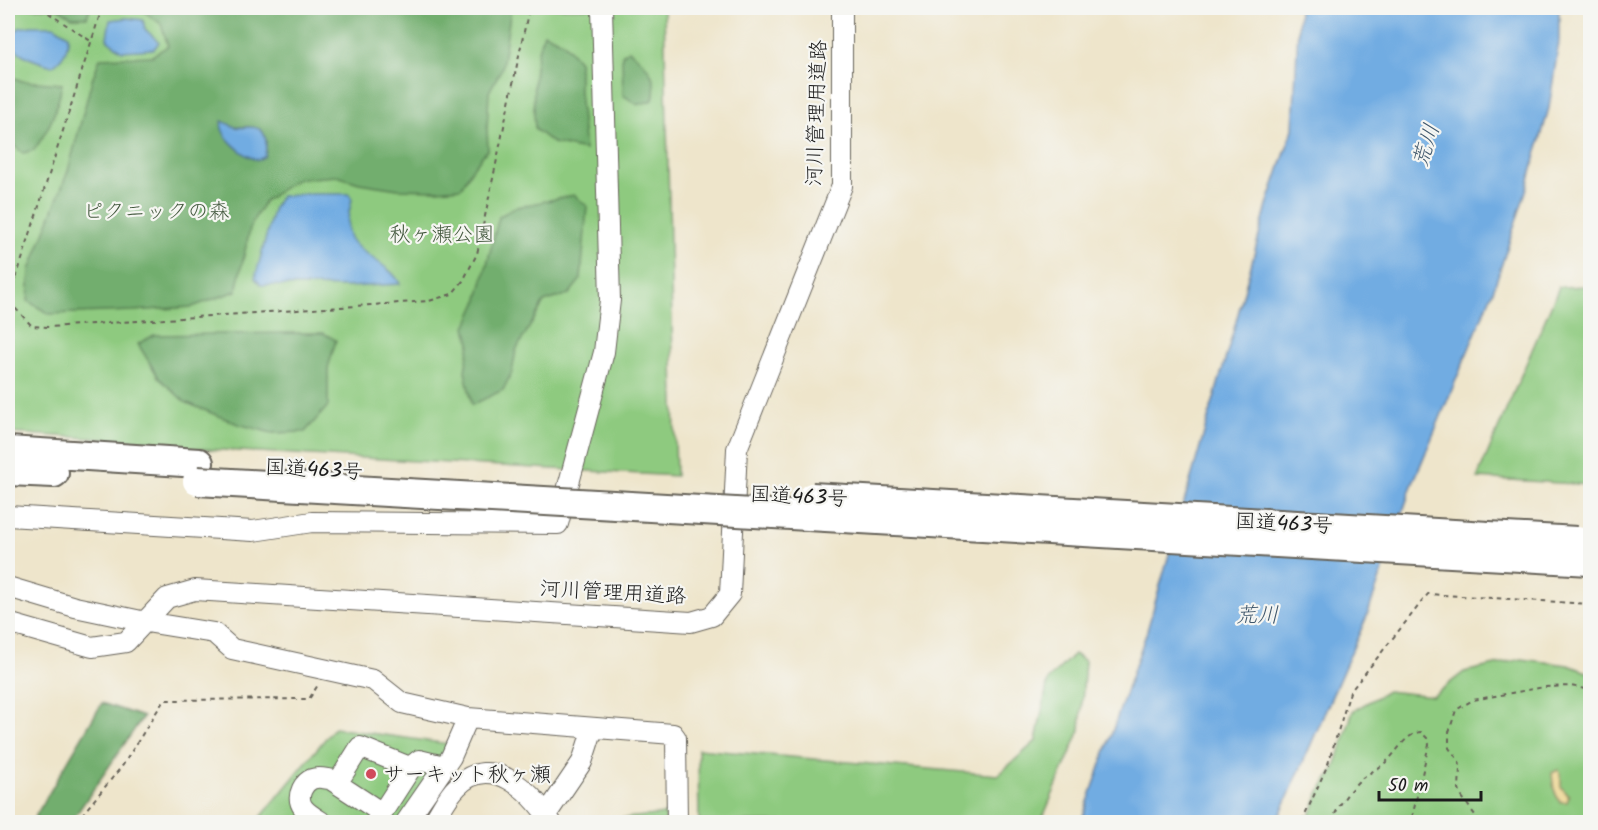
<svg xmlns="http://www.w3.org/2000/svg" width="1598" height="830" viewBox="0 0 1598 830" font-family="Kalam,'Klee One',sans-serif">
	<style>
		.green { fill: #8eca7f; stroke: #55734e; stroke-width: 1.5 }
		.forest { fill: #72ae6e; stroke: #476545; stroke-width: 1.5; fill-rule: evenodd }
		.sand { fill: #eeda9e; stroke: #857b5d; stroke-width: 1.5 }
		.water { fill: #71ace2; stroke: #46647f; stroke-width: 1.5 }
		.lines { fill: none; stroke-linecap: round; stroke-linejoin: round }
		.minor-casing { stroke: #666259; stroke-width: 22 }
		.highway-casing { stroke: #666259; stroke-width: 32 }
		.path { stroke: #666259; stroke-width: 2; stroke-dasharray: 4.5 4.5; stroke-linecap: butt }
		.minor { stroke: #fff; stroke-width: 20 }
		.highway { stroke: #fff; stroke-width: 28 }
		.highway-bridge-casing { stroke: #666259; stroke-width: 32; stroke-linecap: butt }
		.highway-bridge { stroke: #fff; stroke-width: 28 }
		.poi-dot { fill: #d1495b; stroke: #f6f6f2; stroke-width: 2 }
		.labels { text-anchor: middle; stroke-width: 4.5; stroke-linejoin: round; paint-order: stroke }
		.street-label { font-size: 21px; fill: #1c1c1c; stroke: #f6f6f2 }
		.park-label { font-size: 21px; fill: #44593f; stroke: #f6f6f2 }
		.poi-label { font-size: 21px; fill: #1c1c1c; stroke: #f6f6f2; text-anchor: start }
		.water-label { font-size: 22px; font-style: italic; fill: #3e566b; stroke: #f6f6f2 }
	</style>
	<rect width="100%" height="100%" fill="#f6f6f2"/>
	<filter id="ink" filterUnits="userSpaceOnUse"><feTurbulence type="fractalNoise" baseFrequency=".0167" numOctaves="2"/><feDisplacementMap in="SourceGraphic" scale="12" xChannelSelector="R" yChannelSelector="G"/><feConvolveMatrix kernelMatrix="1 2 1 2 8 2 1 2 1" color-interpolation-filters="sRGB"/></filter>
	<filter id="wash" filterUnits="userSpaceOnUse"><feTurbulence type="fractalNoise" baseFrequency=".008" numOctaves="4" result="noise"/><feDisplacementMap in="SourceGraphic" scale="24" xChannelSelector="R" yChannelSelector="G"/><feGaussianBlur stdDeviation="1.35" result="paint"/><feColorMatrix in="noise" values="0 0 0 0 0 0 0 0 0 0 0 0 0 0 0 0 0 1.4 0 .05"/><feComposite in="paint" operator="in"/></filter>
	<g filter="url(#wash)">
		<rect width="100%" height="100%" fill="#eee5cb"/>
		<path class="green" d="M8,8h656l12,468 -524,-30v-4l-144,-9z
			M1590,286v199l-113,-7 82,-191z
			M1074,654l11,7 -5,69 -39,92h-342l-1,-73 300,26 38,-34 12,-61z
			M1522,659l46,6 22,8v149h-283l13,-31 14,-21 19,-59 34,-20 46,5 31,-24z
			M334,728l130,18 -49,76h-158z
			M665,814l1,8h-57l7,-3z"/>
		<path class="forest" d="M57,8h33l-3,9h-15z
			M139,8h372l-9,60 -13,24 -2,37 1,20 -16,20 -11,19 -24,2 -39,-1 -39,-6 -22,-7 -40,3 -32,22 -14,23 -15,67 -44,16 -59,4 -84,3 -21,-13 2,-31 38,-99 24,-91 8,-22 52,-2 16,-10 -7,-22zM222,121c4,2 9,5 13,6 5,1 10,-1 15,0 18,0 17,16 15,29z
			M544,33l19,9 16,19v30l6,59 -32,-7 -18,-14c-2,-31 -4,-67 9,-96z
			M629,50c17,13 30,27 24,50l-15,5 -15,-10 -1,-40z
			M8,75l14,6 40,3c-6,29 -11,42 -28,66l-11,3 -15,-12z
			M574,195l13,11 -6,73 -12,15 -25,8 -28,48 -4,22 -9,18 -31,15 -7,-34 5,-28 -4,-16 11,-24 22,-86 14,-9z
			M288,333h35l13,7 -8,28v38l-23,26 -33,1 -34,-9 -53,-22 -26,-24 -21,-34 16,-9z
			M102,703l41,14 -72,105h-39z"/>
		<path class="sand" d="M1558,770l3,3v14l8,9 -2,6h-6c-8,-9 -8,-17 -9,-29z"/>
		<path class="water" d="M1299,8h260v33l-10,67 -23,83 -33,100 -82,197 -44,128 -90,206h-196l65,-188 88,-305 34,-127 25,-73z
			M127,18l16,2 2,9 14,13 -5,7 -32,2 -14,-11 -1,-2 3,-18z
			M31,26h23l14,9c1,14 -5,24 -16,31 -16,-5 -30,-9 -41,-21l1,-9 7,-8z
			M222,121c4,2 9,4 13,6 5,1 10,0 15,0 18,0 17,16 15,29l-7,4c-13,-3 -41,-25 -36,-39z
			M304,194h45l3,5c-2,10 -6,22 -4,33 3,20 43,31 52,52l-52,3 -87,-2 -6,-7 19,-71 7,-11z"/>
	</g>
	<g filter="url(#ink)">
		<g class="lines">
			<g class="minor-casing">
				<path id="minor" d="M8,516l245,15 59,-9 246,2 46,-172 6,-52 -8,-292
					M8,587l67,20 71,15 68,11 18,16 141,31 29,23 66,15 205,16 3,4 1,84
					M8,623l84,24 34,-5 41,-44 28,-8 496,32 21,-6 18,-22 7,-145 105,-263v-178
					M408,769l11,-9 25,6
					M333,781l49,32
					M546,815l36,-53 11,-34
					M322,822c-13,-8 -28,-16 -20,-33 2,-4 5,-8 10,-10 10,-4 18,3 28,0l20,-32 47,19 2,5 -33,51
					M406,822l45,-65 17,-39
					M433,822c8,-11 14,-26 24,-35 34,-36 75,5 94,35"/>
			</g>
			<g class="highway-casing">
				<path id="highway" d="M8,451l191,12
					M8,471l46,2"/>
			</g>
			<path class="path" d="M41,8l51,34
				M102,8l-90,283 2,16 18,19 17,1 380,-26 23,-7 11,-13 14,-27 52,-246
				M8,15l6,-7
				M8,273l6,6
				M76,822l47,-57 41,-65 145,-1 9,-14
				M1302,822l26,-58 22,-72 78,-98 162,10
				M1331,822c7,-15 16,-30 29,-42 8,-7 19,-11 27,-19 11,-10 18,-27 34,-29l6,6 2,6 -18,78
				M1480,822l-18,-25 -3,-7 1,-24 -1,-5 -10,-13v-16l7,-22 17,-10 71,-13 27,-1 19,4"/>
			<use href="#minor" class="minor"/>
			<use href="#highway" class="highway"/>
			<g class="highway-bridge-casing">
				<path id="highway-bridge" d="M197,481l1393,80
					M812,497l765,44"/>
			</g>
			<use href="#highway-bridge" class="highway-bridge"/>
		</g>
	</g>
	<circle class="poi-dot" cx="371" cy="774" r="6"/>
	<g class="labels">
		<g class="street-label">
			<text transform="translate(816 113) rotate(-88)" y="7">河川管理用道路</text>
			<text transform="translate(314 469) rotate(3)" y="7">国道463号</text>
			<text transform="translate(799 496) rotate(3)" y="7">国道463号</text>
			<text transform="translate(1284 523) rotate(3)" y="7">国道463号</text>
			<text transform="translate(613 592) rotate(3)" y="7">河川管理用道路</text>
		</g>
		<g class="park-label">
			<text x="156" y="218">ピクニックの森</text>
			<text x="442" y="241">秋ヶ瀬公園</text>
		</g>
		<g class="poi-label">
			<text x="383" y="781">サーキット秋ヶ瀬</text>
		</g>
		<g class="water-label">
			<text transform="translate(1425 145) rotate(-72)" y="8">荒川</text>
			<text x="1257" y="622">荒川</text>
		</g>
	</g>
	<rect width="1598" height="830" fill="none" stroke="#f6f6f2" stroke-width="30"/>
	<path d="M1379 791v9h102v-9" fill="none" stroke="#1c1c1c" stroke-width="3"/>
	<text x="1388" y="791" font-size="18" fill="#1c1c1c" stroke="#f6f6f2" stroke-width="4.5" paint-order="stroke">50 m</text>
</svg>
